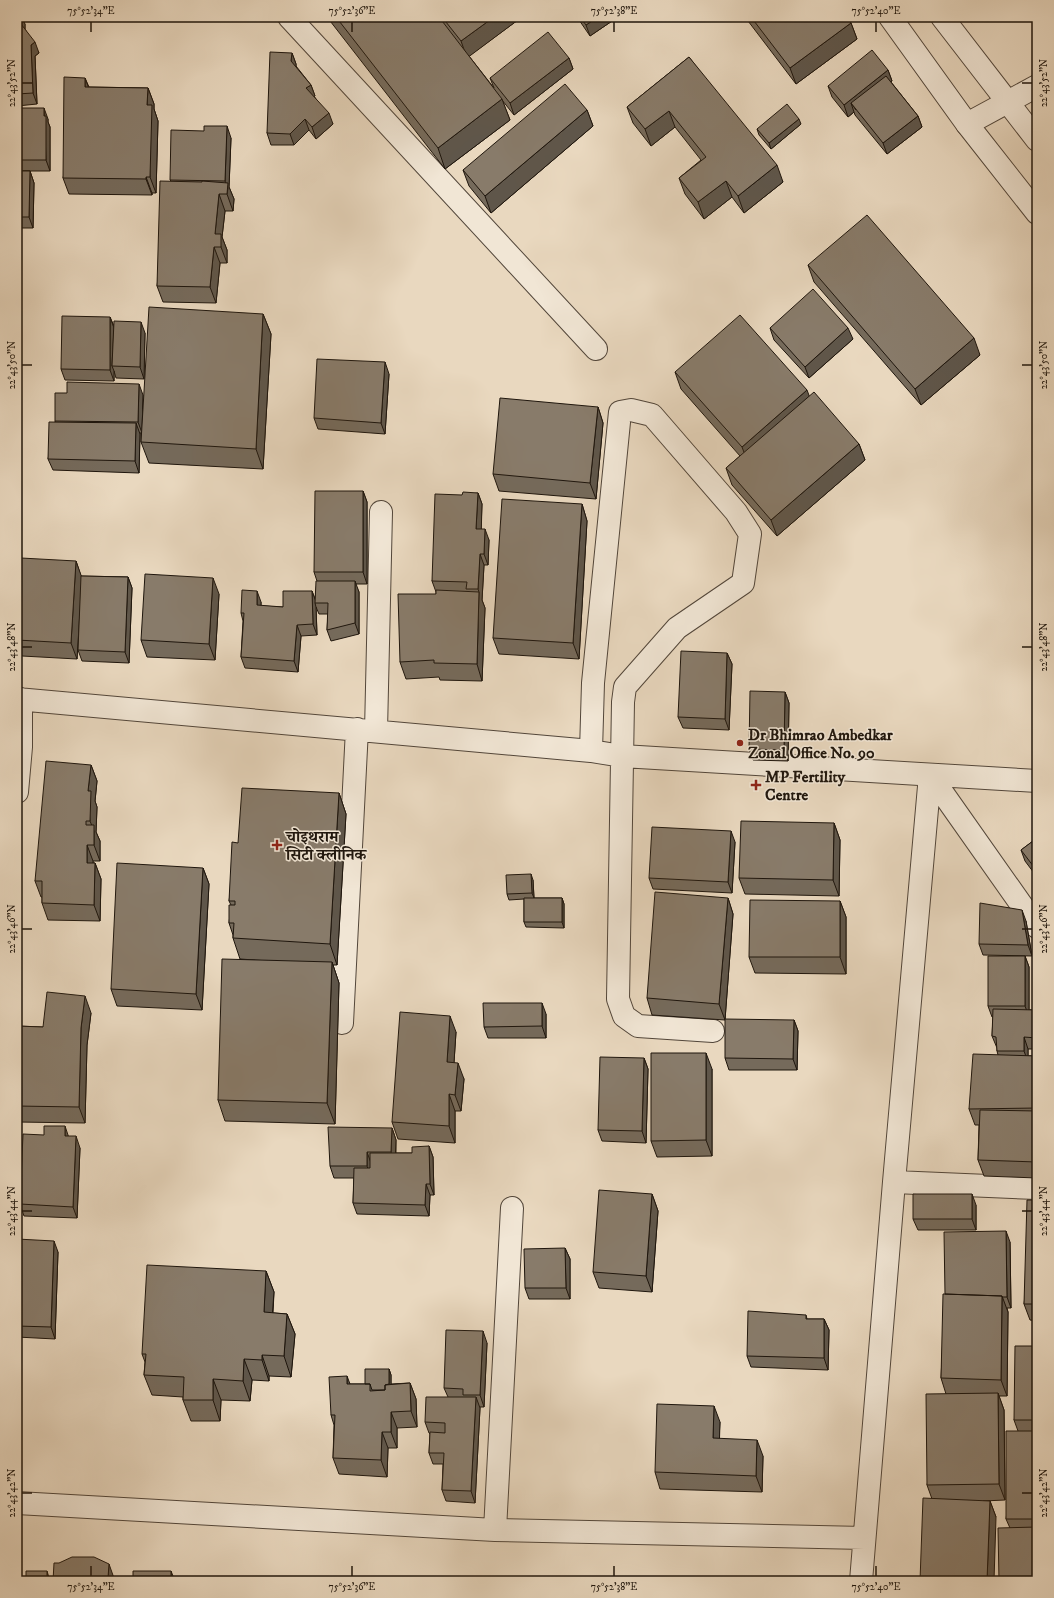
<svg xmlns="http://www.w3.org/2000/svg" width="1054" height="1598" viewBox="0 0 1054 1598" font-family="'IM FELL DW Pica','Noto Serif Devanagari',serif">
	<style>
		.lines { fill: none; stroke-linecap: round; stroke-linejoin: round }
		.minor-casing { stroke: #52463a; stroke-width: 24 }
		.tertiary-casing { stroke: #52463a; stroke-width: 24 }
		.minor { stroke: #f1e6d5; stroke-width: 22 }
		.tertiary { stroke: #f1e6d5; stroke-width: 22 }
		.wall { fill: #756a5b; stroke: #1f160d }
		.shaded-wall { fill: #5f564a; stroke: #1f160d }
		.building { fill: #887b6a; stroke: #1f160d }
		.ticks { fill: none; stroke: #1f160d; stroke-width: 1.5 }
		.poi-dot { fill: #8f2418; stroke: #f1e6d5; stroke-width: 1.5 }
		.labels { text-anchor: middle; stroke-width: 3; stroke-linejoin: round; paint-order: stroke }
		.poi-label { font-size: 16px; font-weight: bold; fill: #1f160d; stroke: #f1e6d5; text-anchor: start }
		.neatline { fill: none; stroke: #1f160d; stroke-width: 1.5 }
		.ticks-label { font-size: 10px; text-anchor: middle; fill: #1f160d }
	</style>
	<rect width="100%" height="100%" fill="#e9d8bf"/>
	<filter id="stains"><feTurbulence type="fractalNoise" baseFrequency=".005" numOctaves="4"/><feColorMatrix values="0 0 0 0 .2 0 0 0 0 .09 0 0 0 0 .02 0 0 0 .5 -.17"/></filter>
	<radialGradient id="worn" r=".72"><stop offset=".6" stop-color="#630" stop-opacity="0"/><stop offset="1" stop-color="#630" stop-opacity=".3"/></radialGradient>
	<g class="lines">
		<g class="minor-casing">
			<path id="minor" d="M289,17l307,332
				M967,124l70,-38
				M17,699l574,52 31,5 415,25
				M376,731l5,-219
				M591,751l2,-68 27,-271 11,-2 21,5 84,97 14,22 -7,49 -66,45 -52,59 -2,15 -5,297 6,17 14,10 75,5
				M930,775l107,152
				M17,792l4,-45v-48
				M342,1023l15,-294
				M894,1182l143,6
				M17,1503l478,27 369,8
				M495,1530l17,-322
				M861,1581l33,-399 36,-407"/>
		</g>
		<g class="tertiary-casing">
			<path id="tertiary" d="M890,17l77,107 70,89
				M942,17l95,123"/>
		</g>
		<use href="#minor" class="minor"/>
		<use href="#tertiary" class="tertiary"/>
	</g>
	<path class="wall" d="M17,17l8,7v5l14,24 -4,3 2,48 -20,2z
		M327,17h195l-53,39 25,32 -4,-10 79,-20 4,11 -59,46 -12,-15 8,20 -65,49z
		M577,17h41l-28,19z
		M745,17h102l4,6 6,16 -61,45z
		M292,53l4,11v2l15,19 4,11h-1l19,28 -17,15 -7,-9 -15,15h-23l-4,-12z
		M689,57l94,125 -39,31 -12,-16 -28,22 -19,-25 -6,-16 22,-18 -26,-33 -24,19 -18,-23 -6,-16z
		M888,70l4,11 -1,1 27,34 4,11 -35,27 -32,-39 -1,-3 -6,5 -16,-20 -4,-11z
		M85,78l4,9 59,1 6,16v5l4,12 -2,72h-4v2l-83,-1 -6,-16z
		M17,108l31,11v3l2,5v44h-28h8l4,12 -1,45h-16z
		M587,110l6,16 -102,87 -22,-27 -6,-16z
		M801,124l-30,25 -12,-14 -2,-6z
		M231,138l-2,49 5,12 -1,12h-8l-3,26 5,13v13h-7l-4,40 -53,-1 -6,-16 14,-105 -1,-1z
		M808,265l172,90 -59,50 -107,-123z
		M263,314l8,20 -8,135 -114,-6 -8,-21v-9h-1l-1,40 -86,-3 -5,-11 7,-37v-1l88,-26 -1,21z
		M110,317l4,9 31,7 -1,46 -28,-1 -2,-7v10l-49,-1 -4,-11z
		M770,328l83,11 -44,39 -35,-38z
		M675,372l134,24 50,48 6,16 -88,76 -45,-51 -6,-17 14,-12 -59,-67z
		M389,374l-4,60 -67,-5 -4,-11z
		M598,407l5,16 -7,76 -97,-8 -6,-17z
		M363,491l4,11v82h-12l4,8v42l-28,7 -4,-11 1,-16h-9l-3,-7 1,28 -16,1 -3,36 -53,-4 -4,-11 2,-36 -2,-8 20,-11v4l22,1 29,-16 3,8 2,-18 -3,-9z
		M478,493l4,11 -1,25 8,11 -1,25h-4l-2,35 3,8 -3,73 -42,-1 -1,-3 -33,2 -6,-17 36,-68v-2l-4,-11 30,-86z
		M582,504l5,17 -8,138 -80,-5 -6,-16z
		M76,561l5,15 47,1 4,11 -3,75 -47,-2 -4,-11 1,-26 -2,35 -55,-3 -5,-15v-10z
		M219,594l-4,66 -68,-3 -6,-17z
		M727,653l5,11 -3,66 -46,-2 -5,-11z
		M785,692l4,11 -1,58 -35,-1 -4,-11z
		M91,765l6,16 -2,20 2,6 -1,25 4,9v20h-7v2h2l6,16 -1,42 -52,-1 -6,-17v-6h-1l-6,-16z
		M339,793l7,21 -9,151h-4l6,18 -4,141 -110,-3 -7,-21 50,-139 -28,-2 -7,-21v-3l-4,-12 2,-18 -2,-4 9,-58z
		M834,823l6,17 -1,56 -94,-2 -6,-16z
		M1037,838v39l-12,-16 -4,-11z
		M735,842l-3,51 -79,-4 -4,-11z
		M203,868l6,16 -7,126 -85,-4 -6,-17z
		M533,880l1,18h28l2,6v24l-38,-1 -2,-5v-23l-15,1 -2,-6z
		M728,898l5,16 -8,106 -73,-5 -5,-17z
		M840,901l6,16v57l-91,-1 -6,-16z
		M1026,921l6,35 -49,-1 -4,-11z
		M1025,956l4,11v43h8v39h-9v7h9v122l-53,-2 -6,-16 1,-35h-4l-6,-16 29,-54 -1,-4v-3l-5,-12 1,-19h-1l-4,-11z
		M91,1013l-4,32 -2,78 -67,-1 -1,-3v-93l26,1z
		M546,1014v24h-58l-4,-11z
		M794,1020l4,11 -1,39h-68l-4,-12z
		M456,1032l-2,30 10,17 -3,32h-6v32l-57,-4 -6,-17z
		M644,1058l4,11 -2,74 -44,-2 -4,-11z
		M712,1069v87l-55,1 -6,-16z
		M392,1128l4,12v13h16l17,-7 4,11 1,38h-4l-1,21 -72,-2 -4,-11 1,-25h-20l-4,-12z
		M68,1136l12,12 -3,70 -53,-2 -4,-12z
		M652,1194l6,17 -6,81 -53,-4 -6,-16z
		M1037,1200v121l-7,-1 -6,-16z
		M976,1205v25h-58l-5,-11z
		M17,1239l41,13 -3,87 -38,-2z
		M1010,1242l1,66h-4l1,4 -1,84h-8l5,14 1,90 -22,1h7l6,16 -64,-18 -5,-14 19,-91 -5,-16 4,-84z
		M565,1248l5,11v40h-41l-4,-11z
		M266,1271l8,21 -1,21 14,1 8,20 -4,43 -22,-1v5l-17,-1 -2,21 -29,-1 -1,21h-29l-8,-21v-3l-31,-2 -8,-20 1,-13 -3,-8z
		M806,1315l1,4h17l5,11 -1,40 -77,-3 -4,-11z
		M487,1343l-3,64h-4v1l-5,95 -29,-2 -4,-11 1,-26h-10l-4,-11 1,-19 -1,-1 -4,-11 23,-25 -4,-9z
		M1037,1346v235l-27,-53 -4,-9 12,-88 -4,-11z
		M389,1369l2,6v9l19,-1 6,16 1,28 -20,1v20h-9l-1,29 -48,-3 -6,-16 1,-33 -3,-10 19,-31h15z
		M720,1422l-1,17 44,17 -1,36 -102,-3 -5,-17z"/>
	<path class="shaded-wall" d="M21,17h1l3,7v11l-4,-11z
		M494,17h28l-55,41 -6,-17z
		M598,17h20l-28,19 -4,-11z
		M851,23l6,16 -61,45 -6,-16z
		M35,42l4,11 -4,3 2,48 -4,-11 -2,-48z
		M292,53l4,11v8l-5,-11z
		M569,58l4,11 -59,46 -4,-12z
		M888,70l4,11 -36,29 -5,-7 3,9 -6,5 -4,-12z
		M85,78l6,16 -6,-7z
		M311,85l4,11 -4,3 -5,-11z
		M148,88l6,16v5l4,12 -2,72 -6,-16 -3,-72z
		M502,99l8,21 -65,49 -7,-21z
		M44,108l4,11v3l2,5v44l-4,-11z
		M587,110l6,16 -102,87 -6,-17z
		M669,111l6,16 -24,19 -6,-17z
		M329,113l4,11 -17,15 -4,-12z
		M918,116l4,11 -35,27 -4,-11z
		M305,119l4,11 -15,15 -4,-11z
		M799,119l2,5 -30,25 -2,-6z
		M227,126l4,12 -2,49 5,12 -1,12 -6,-17 1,-6 -3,-7z
		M777,165l6,17 -39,31 -6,-17z
		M30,171l4,12 -1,45 -4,-11z
		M146,177l6,16v2l-6,-16z
		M726,181l6,16 -28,22 -6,-17z
		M219,194l6,17 -3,26 5,13v13l-6,-16 -6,-13z
		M214,247l6,16 -4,40 -6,-16z
		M263,314l8,20 -8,135 -7,-20z
		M110,317l4,11 -2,38 2,5v10l-4,-11z
		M141,322l4,11 -1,46 -4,-12z
		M848,328l5,11 -44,39 -4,-11z
		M974,338l6,17 -59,50 -6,-16z
		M385,362l4,12 -4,60 -4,-11z
		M139,384l4,11 -1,38 -4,-11z
		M807,390l6,16 -65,57 -6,-16z
		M598,407l5,16 -7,76 -6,-16z
		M136,423l4,11 -1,39 -4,-12z
		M859,444l6,16 -88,76 -6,-16z
		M363,491l4,11v82l-4,-12z
		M478,493l4,11 -1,36 -5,-11z
		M582,504l5,17 -8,138 -6,-16z
		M485,529l4,11 -1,25 -4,-11z
		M480,554l4,11 -2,35 3,8 -3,73 -5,-17 2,-72 -1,-3z
		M76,561l6,17 -5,81 -6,-16z
		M128,577l4,11 -3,75 -4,-11z
		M213,578l6,16 -4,66 -6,-16z
		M355,581l4,11v42l-4,-11z
		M257,591l4,11v15l-4,-12z
		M312,591l4,11 -1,1 1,4 1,28 -4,-11z
		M297,625l4,11 -3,36 -4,-11z
		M727,653l5,11 -3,66 -4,-11z
		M785,692l4,11 -1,58 -4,-11z
		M91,765l6,16 -2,20 2,6 -1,25 4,9v20l-6,-16v-14l-4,-10 -2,-30z
		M339,793l7,21 -9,151 -7,-21z
		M834,823l6,17 -1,56 -6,-16z
		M731,831l4,11 -3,51 -4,-11z
		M87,845l6,16v18l-6,-16z
		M95,863l6,16 -1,42 -6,-16z
		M203,868l6,16 -7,126 -6,-16z
		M531,874l2,6 1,18 -2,-5z
		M562,898l2,6v24l-2,-6z
		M728,898l5,16 -8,106 -6,-16z
		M840,901l6,16v57l-6,-17z
		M1022,910l4,11 6,35 -4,-11z
		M1025,956l4,11v50l-4,-11z
		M332,962l7,21 -4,141 -8,-21z
		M85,996l6,17 -4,32 -2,78 -6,-16 2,-79z
		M542,1003l4,11v24l-4,-12z
		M450,1016l6,16 -3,46 -6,-16z
		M794,1020l4,11 -1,39 -4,-11z
		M1024,1037l4,12v13l-4,-11z
		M706,1053l6,16v87l-6,-16z
		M644,1058l4,11 -2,74 -4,-12z
		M458,1063l6,16 -3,32 -6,-16z
		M449,1094l6,17v32l-6,-17z
		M65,1126l4,12 -4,-2z
		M392,1128l4,12 -1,23 -4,-11z
		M76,1136l4,12 -3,70 -4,-11z
		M429,1146l4,11 1,38 -4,-11z
		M367,1152l4,11v15l-4,-12z
		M426,1184l4,11 -1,21 -4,-11z
		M652,1194l6,17 -6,81 -6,-16z
		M972,1194l4,11v25l-4,-11z
		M1006,1231l4,11 1,66 -4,-11z
		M54,1241l4,11 -3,87 -4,-12z
		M565,1248l5,11v40l-4,-11z
		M266,1271l8,21 -3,41 -7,-21z
		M1002,1296l6,16 -1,84 -6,-16z
		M287,1314l8,20 -4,43 -7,-21z
		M824,1319l5,11 -1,40 -4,-12z
		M483,1331l4,12 -3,64 -4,-12z
		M262,1355l7,21v5l-7,-21z
		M244,1359l8,21 -2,21 -7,-20z
		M389,1369l2,6v21l-2,-6z
		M347,1376l6,16 -6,-8z
		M213,1379l8,21 -1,21 -7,-21z
		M410,1383l6,16 1,28 -6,-16z
		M998,1393l6,17 1,90 -6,-16z
		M476,1397l4,11 -5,95 -4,-12z
		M714,1406l6,16 -1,33 -6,-17z
		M391,1412l6,16v20l-6,-16z
		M382,1432l6,16 -1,29 -6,-17z
		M757,1440l6,16 -1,36 -6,-16z
		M990,1501l6,16 -2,64h-7z
		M109,1564l6,17 -7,-3z
		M47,1571l3,10h-3z
		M171,1571l4,10h-4z"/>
	<path class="building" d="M17,17h4v7l14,18 -4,3 2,48 -16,1z
		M336,17h103l63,82 -64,49z
		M442,17h52l-33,24z
		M580,17h18l-12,8z
		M751,17h96l4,6 -61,45z
		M548,32l21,26 -59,45 -20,-25z
		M872,50l16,20 -44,35 -16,-19z
		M270,52l22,1 -1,8 20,24 -5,3 23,25 -17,14 -7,-8 -15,15 -23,-1z
		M689,57l88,108 -39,31 -12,-15 -28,21 -19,-24 27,-21 -37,-46 -24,18 -18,-22z
		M886,76l32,40 -35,27 -32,-40z
		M64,77l21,1v9l63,1 -1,17h5l-2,72h-4v2l-83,-1z
		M565,84l22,26 -102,86 -22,-26z
		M787,104l12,15 -30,24 -12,-14z
		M17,108h27v8h2v44h-29z
		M204,126h23l-2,55 -55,-1 1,-50 33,1z
		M17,171h13l-1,46h-12z
		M160,181l42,1v-1l26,2 -1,11h-8l-4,40h6v13h-7l-4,40 -53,-1z
		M867,215l107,123 -59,51 -107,-124z
		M813,289l35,39 -43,39 -35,-39z
		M149,307l114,7 -7,135 -115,-7z
		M740,315l67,75 -65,57 -67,-75z
		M62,316l48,1v53l-49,-1z
		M114,321l27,1 -1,45 -28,-1z
		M317,359l68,3 -4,61 -67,-5z
		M67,382l72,2 -1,38 -83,-1v-28h12z
		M814,392l45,52 -88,76 -45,-52z
		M500,398l98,9 -8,76 -97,-9z
		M49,422l87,1 -1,38 -87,-2z
		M315,491h48v81h-49z
		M463,492l15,1 -2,36h9l-1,25h-4l-2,35h-12l1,-7 -35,-1 3,-87 27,1z
		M502,499l80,5 -9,139 -80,-5z
		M21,558l55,3 -5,82 -54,-3z
		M145,574l68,4 -4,66 -68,-4z
		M81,576l47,1 -3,75 -47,-2z
		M316,581h39v42l-28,7 1,-27h-13z
		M242,590l15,1v14l26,2v-16h29l1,33 -16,1 -3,36 -53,-4 3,-44h-3z
		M436,590l43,2 -2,72 -43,-1v-3l-34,2 -2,-68h38z
		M681,651l46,2 -2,66 -47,-2z
		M750,691l35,1 -1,58 -35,-1z
		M46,761l45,4 -3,26h3l-1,30h-4v4h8v20h-7v18h8l-1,42 -52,-2v-22h-7z
		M242,788l97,5 -9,151 -97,-6 1,-15h-5v-18h6v-4h-6l3,-59 6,1z
		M741,821l93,2 -1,57 -94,-2z
		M652,827l79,4 -3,51 -79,-4z
		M1037,838v33l-16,-21z
		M117,863l86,5 -7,126 -85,-5z
		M531,874l1,19 -25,1 -1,-19z
		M655,892l73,6 -9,106 -72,-6z
		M524,898h38v24h-38z
		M750,900l90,1v56h-91z
		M980,903l42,7 6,35 -49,-1z
		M988,956h37v50h-37z
		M222,959l110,3 -5,141 -109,-3z
		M47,992l38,4 -4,32 -2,79 -62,-1v-80l26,1z
		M483,1003h59v23l-58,1z
		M993,1009l44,1v28l-13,-1v14h-27l-1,-14 -4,-1z
		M400,1012l50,4 -3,46 11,1 -3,32 -6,-1v32l-57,-4z
		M725,1019l69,1 -1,39 -68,-1z
		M651,1053h55v87l-55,1z
		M973,1054l64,2v52l-68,1z
		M600,1057l44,1 -2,73 -44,-1z
		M980,1110l57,1v51l-59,-2z
		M44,1126h21v10h11l-3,71 -53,-3 3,-70 21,1z
		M328,1127l64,1 -1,24h-24v14h-37z
		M429,1146l1,38h-4l-1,21 -72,-2 1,-35h16v-15h42v-6z
		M599,1190l53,4 -6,82 -53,-4z
		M913,1194h59v25h-59z
		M1027,1200h10v104h-13z
		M1006,1231l1,66h-5v-1l-57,-2 -1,-62z
		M17,1239l37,2 -3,86 -34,-1z
		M565,1248l1,40h-41l-1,-39z
		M147,1265l119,6 -2,41 23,2 -3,42 -22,-1v5l-18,-1 -1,22 -30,-2v21h-30l1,-23 -40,-2 2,-21h-4z
		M943,1294l59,2 -1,84 -60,-2z
		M748,1311l58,4v4h18v39l-77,-2z
		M446,1330l37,1 -3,64h-17v-6l-19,-1z
		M1015,1346h22v74h-23z
		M365,1369h24v15l-4,1v5h-13l-2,-6h-5z
		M347,1376v8h23v7l15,-1v-5l25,-2 1,28 -20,1v20h-9l-1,28 -48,-2 2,-43h-4l-2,-38z
		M998,1393l1,91 -72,1 -1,-91z
		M426,1397h50l-5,94 -29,-1 2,-37h-15l1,-21 15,1v-10l-20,-1z
		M657,1404l57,2 -1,32 44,2 -1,36 -101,-4z
		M1006,1431h31v88h-31z
		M923,1498l67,3 -3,80h-67z
		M1037,1527v54h-38l-1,-53z
		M72,1557h22l15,7 -1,14 25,1v-8h38v10h-118l1,-18h5z
		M26,1571h21v10h-21z"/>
	<path class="ticks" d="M91,22v10M352,22v10M614,22v10M876,22v10M22,83h10M1022,83h10M22,365h10M1022,365h10M22,647h10M1022,647h10M22,929h10M1022,929h10M22,1211h10M1022,1211h10M22,1493h10M1022,1493h10M91,1566v10M352,1566v10M614,1566v10M876,1566v10"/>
	<g class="poi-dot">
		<circle cx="740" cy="743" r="4"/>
		<path d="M754 779h4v4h4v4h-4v4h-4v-4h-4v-4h4z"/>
		<path d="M275 839h4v4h4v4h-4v4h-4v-4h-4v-4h4z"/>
	</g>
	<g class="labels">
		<g class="poi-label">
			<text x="748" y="740">Dr Bhimrao Ambedkar<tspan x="748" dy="18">Zonal Office No. 90</tspan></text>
			<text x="765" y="782">MP Fertility<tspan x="765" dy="18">Centre</tspan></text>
			<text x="286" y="842">चोइथराम<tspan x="286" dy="18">सिटी क्लीनिक</tspan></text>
		</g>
	</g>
	<rect width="1054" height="1598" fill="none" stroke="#e9d8bf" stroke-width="44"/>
	<rect x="22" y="22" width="1010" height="1554" class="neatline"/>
	<g class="ticks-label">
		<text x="91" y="14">75°52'34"E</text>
		<text x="352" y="14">75°52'36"E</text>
		<text x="614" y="14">75°52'38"E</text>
		<text x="876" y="14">75°52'40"E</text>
		<text transform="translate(11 83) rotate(-90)" y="4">22°43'52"N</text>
		<text transform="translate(1043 83) rotate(-90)" y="4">22°43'52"N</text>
		<text transform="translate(11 365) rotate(-90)" y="4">22°43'50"N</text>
		<text transform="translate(1043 365) rotate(-90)" y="4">22°43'50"N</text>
		<text transform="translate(11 647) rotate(-90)" y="4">22°43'48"N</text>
		<text transform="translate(1043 647) rotate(-90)" y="4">22°43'48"N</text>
		<text transform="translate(11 929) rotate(-90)" y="4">22°43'46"N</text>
		<text transform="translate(1043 929) rotate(-90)" y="4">22°43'46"N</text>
		<text transform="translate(11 1211) rotate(-90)" y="4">22°43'44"N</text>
		<text transform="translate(1043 1211) rotate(-90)" y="4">22°43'44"N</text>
		<text transform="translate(11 1493) rotate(-90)" y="4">22°43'42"N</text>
		<text transform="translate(1043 1493) rotate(-90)" y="4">22°43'42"N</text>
		<text x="91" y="1590">75°52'34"E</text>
		<text x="352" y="1590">75°52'36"E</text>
		<text x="614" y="1590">75°52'38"E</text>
		<text x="876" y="1590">75°52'40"E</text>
	</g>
	<rect width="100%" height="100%" filter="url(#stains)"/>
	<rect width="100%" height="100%" fill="url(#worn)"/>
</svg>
